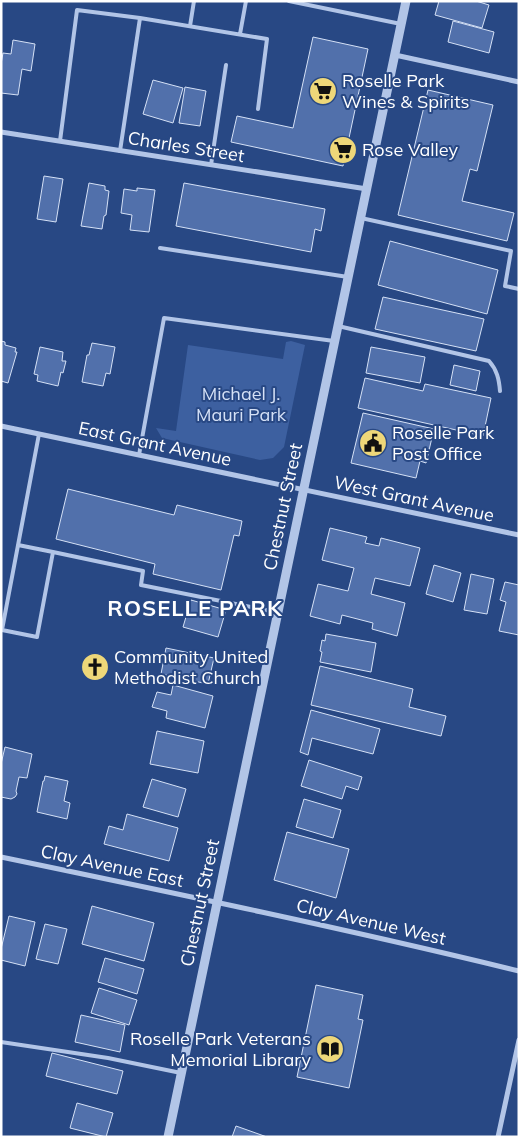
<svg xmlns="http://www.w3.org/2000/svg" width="520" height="1138" viewBox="0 0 520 1138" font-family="Mulish,sans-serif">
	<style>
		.green { fill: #3d60a0 }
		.building { fill: #5170ab; stroke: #d5e1f6 }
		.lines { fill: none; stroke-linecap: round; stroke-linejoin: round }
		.service { stroke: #b2c5e7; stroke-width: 4 }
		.minor { stroke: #b2c5e7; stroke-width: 5 }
		.tertiary { stroke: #b2c5e7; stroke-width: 9 }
		.labels { text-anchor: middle; stroke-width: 4; stroke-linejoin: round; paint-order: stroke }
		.poi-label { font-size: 18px; fill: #fff; stroke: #284884; text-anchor: start }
		.street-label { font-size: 18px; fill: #fff; stroke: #284884 }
		.park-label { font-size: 18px; fill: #d5e1f6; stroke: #284884 }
		.district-label { font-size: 22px; font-weight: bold; letter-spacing: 1px; fill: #fff; stroke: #284884 }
	</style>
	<rect width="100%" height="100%" fill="#284884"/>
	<path class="green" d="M291,341l14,4 -21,102 -11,11 -13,2 -98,-22 -6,-10 20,3 12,-86 95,14 3,-17z"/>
	<path class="building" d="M439,1h37l13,4 -7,23 -47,-13z
		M453,21l41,11 -5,21 -41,-11z
		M313,37l55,12 -25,117 -112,-24 6,-26 56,12z
		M13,40l22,4 -4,27 -9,-2 -4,26 -17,-2v-29l2,-11 8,1z
		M153,80l30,8 -10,35 -30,-9z
		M185,87l21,4 -6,35 -21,-3z
		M428,90l65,15 -16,66 -7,-2 -8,32 52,12 -7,28 -109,-26z
		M44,176l19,3 -7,43 -19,-3z
		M89,183l16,3v4l4,1 -3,24 -2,1 -2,13 -21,-3z
		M184,183l141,26 -4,22 -6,-2 -4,23 -135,-26z
		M137,188l18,2 -6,42 -19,-2 2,-15 -11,-2 3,-24 13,2z
		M390,241l108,29 -11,44 -109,-29z
		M383,297l101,22 -8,32 -101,-22z
		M1,341l4,1v3l11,3 -1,4h2l-9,31 -7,-2z
		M92,343l23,4 -5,27 -4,-1 -3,13 -21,-4 5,-27h2z
		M40,347l23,5 -1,9h4l-3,12 -2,-1 -3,14 -21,-5 1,-6 -4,-1z
		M371,347l54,10 -5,26 -54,-10z
		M454,365l26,6 -4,20 -26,-6z
		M365,378l58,13 2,-7 66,14 -8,38 -125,-28z
		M363,413l71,16 -8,34 -6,-2 -4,17 -65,-15z
		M68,489l106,26 3,-10 65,16 -3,15 -5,-1 -13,55 -68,-16 2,-10 -99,-25z
		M330,528l37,9 -2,6 14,3 2,-8 39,10 -10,38 -35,-8 -4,16 34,9 -8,33 -25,-7 1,-6 -31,-8 -2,9 -30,-8 8,-32 30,7 6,-23 -32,-8z
		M434,565l27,8 -8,29 -27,-8z
		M471,574l23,5 -7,35 -23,-4z
		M505,582l14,3v50l-20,-4 7,-29 -6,-2z
		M191,600l35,10 -8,27 -35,-10z
		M326,634l50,9 -5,29 -51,-10 2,-10 -2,-1 2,-11 3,1z
		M166,648l48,10 -6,26 -47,-10z
		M320,666l93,23 -4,18 37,9 -5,20 -130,-31z
		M173,685l40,11 -8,32 -39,-10 1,-7 -15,-4 5,-15 14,3z
		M311,710l69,19 -7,25 -61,-16 -4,17 -8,-3z
		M157,731l47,10 -6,32 -48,-9z
		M5,747l27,7 -5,24 -8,-1 -3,14 1,3 -2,3 -4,2 -10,-2v-33z
		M309,760l53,17 -4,13 -12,-4 -4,13 -41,-13z
		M45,776l23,5 -4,20 6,2 -3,16 -30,-7 6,-31h1z
		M152,779l34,10 -8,28 -35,-10z
		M304,799l37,11 -8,28 -37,-11z
		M127,814l51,14 -9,33 -65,-17 5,-18 14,4z
		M287,832l62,17 -13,49 -62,-18z
		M92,906l62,17 -10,38 -62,-17z
		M9,916l26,6 -10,44 -24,-6v-11z
		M45,924l22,5 -9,35 -22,-5z
		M105,958l39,11 -7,25 -39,-12z
		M316,985l47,10 -5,24 5,1 -14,68 -52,-11z
		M99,988l38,12 -8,25 -38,-12z
		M81,1015l44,10 -5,27 -45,-10z
		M52,1053l71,18 -6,23 -71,-18z
		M77,1103l36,10 -7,24 -36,-9z
		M236,1126l31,11h-35z"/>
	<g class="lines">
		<path class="service" d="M289,1l112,23
			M190,26l4,-25
			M240,34l6,-33
			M60,141l17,-131 63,8 127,21 -9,70
			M120,151l20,-133
			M211,165l15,-100
			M361,218l150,33 -6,35 14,3
			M160,248l188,29
			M338,326l151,35c8,9 10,18 11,30
			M39,434l-37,196 35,7 16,-85 90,19 -2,14 135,27
			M139,455l25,-137 170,23
			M18,545l35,7
			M1,1042l107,16 73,15"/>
		<path class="minor" d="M395,55l124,27
			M1,132l366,57
			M1,426l518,109
			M1,857c173,36 346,72 518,114
			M498,1137l21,-97"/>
		<path class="tertiary" d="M168,1137l238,-1136"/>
	</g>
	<defs>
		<g id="supermarket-disc" transform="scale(1.4375)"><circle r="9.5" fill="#eed779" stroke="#284884"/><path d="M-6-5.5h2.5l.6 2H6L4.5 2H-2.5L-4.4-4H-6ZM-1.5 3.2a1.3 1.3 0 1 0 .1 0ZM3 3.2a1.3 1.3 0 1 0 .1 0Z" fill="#111"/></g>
		<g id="civic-disc" transform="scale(1.4375)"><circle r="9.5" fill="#eed779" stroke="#284884"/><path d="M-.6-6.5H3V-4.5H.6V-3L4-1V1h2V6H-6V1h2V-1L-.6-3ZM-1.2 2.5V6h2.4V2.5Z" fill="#111"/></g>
		<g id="church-disc" transform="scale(1.4375)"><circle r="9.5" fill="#eed779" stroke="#284884"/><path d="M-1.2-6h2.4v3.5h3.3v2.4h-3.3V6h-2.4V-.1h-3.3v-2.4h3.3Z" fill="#111"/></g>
		<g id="library-disc" transform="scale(1.4375)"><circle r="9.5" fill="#eed779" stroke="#284884"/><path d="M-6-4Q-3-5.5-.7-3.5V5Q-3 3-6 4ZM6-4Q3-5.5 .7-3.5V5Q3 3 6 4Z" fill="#111"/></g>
	</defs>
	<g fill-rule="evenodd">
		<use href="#supermarket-disc" x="323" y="91"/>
		<use href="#supermarket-disc" x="343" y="150"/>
		<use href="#civic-disc" x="373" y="443"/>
		<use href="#church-disc" x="95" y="667"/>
		<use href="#library-disc" x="330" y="1049"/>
	</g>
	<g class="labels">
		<g class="poi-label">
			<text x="342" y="87">Roselle Park<tspan x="342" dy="21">Wines &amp; Spirits</tspan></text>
			<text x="362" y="156">Rose Valley</text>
			<text x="392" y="439">Roselle Park<tspan x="392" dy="21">Post Office</tspan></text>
			<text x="114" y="663">Community United<tspan x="114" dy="21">Methodist Church</tspan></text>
			<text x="311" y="1045" text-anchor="end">Roselle Park Veterans<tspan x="311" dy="21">Memorial Library</tspan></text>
		</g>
		<g class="street-label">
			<text transform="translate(186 147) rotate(9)" y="6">Charles Street</text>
			<text transform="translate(155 444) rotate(12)" y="6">East Grant Avenue</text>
			<text transform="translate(414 499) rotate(12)" y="6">West Grant Avenue</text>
			<text transform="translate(283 507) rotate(-78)" y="6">Chestnut Street</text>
			<text transform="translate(112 866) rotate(12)" y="6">Clay Avenue East</text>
			<text transform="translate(200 903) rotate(-78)" y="6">Chestnut Street</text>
			<text transform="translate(371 922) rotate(13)" y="6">Clay Avenue West</text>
		</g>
		<g class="park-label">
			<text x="241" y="400">Michael J.<tspan x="241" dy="21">Mauri Park</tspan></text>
		</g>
		<g class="district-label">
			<text x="195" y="616">ROSELLE PARK</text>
		</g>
	</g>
	<rect width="520" height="1138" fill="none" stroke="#ffffff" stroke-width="5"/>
</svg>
